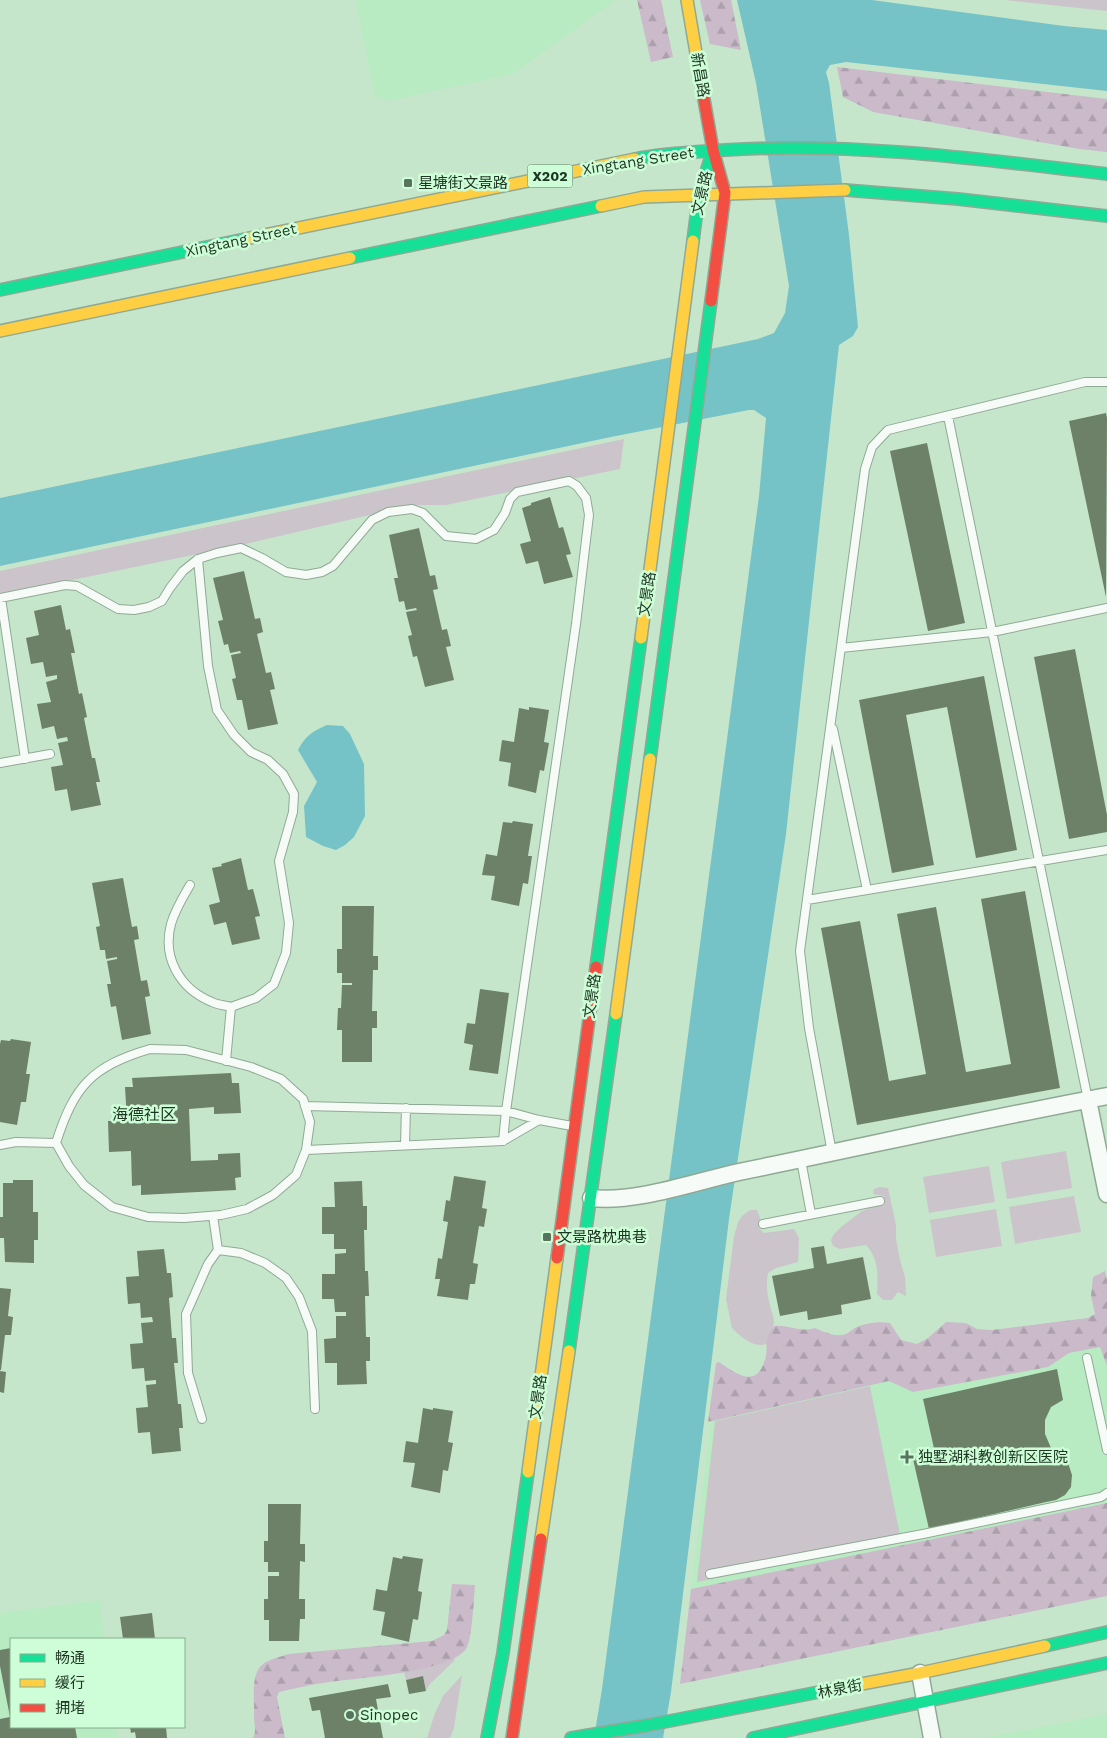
<svg xmlns="http://www.w3.org/2000/svg" width="1107" height="1738" viewBox="0 0 1107 1738" font-family="'Work Sans','Noto Sans SC',sans-serif">
	<style>
		.built { fill: #b8ebc2 }
		.grass { fill: #ccc4cb }
		.forest { fill: url(#forest-firs) }
		.water { fill: #76c3c7 }
		.building { fill: #6d8068 }
		.lines { fill: none; stroke-linecap: round; stroke-linejoin: round }
		.lane-casing { stroke: #90a995; stroke-width: 10 }
		.street-casing { stroke: #90a995; stroke-width: 19 }
		.fast-casing { stroke: #90a995; stroke-width: 14 }
		.slow-casing { stroke: #90a995; stroke-width: 14 }
		.jam-casing { stroke: #90a995; stroke-width: 14 }
		.lane { stroke: #f6fbf7; stroke-width: 8 }
		.street { stroke: #f6fbf7; stroke-width: 16 }
		.fast { stroke: #16e098; stroke-width: 11 }
		.slow { stroke: #ffcf43; stroke-width: 11 }
		.jam { stroke: #f24e42; stroke-width: 11 }
		.poi-dot { fill: #58735e; stroke: #cefed7; stroke-width: 2 }
		.labels { text-anchor: middle; stroke-width: 5; stroke-linejoin: round; paint-order: stroke }
		.shield { fill: #cefed7; stroke: #527158; stroke-width: 1 }
		.shield-label { font-size: 14px; font-weight: bold; fill: #1d3522 }
		.street-label { font-size: 15px; fill: #1d3522; stroke: #cefed7 }
		.poi-label { font-size: 15px; fill: #1d3522; stroke: #cefed7; text-anchor: start }
		.neighbourhood-label { font-size: 16px; fill: #1d3522; stroke: #cefed7 }
	</style>
	<defs>
		<pattern id="forest-firs" width="22" height="20" patternUnits="userSpaceOnUse" patternTransform="scale(1.25)"><rect width="22" height="20" fill="#cabaca"/><path d="M5 1l3.5 6h-7zM16 11l3.5 6h-7z" fill="#ada0ad"/></pattern>
	</defs>
	<rect width="100%" height="100%" fill="#c6e6cc"/>
	<path class="built" d="M355,0h261l-103,74 -125,27 -13,-5z
		M1107,1325v178l-416,86 21,-179z
		M100,1600l5,39h-94v88h105l2,11h-118v-125z
		M1107,1714v24h-123z"/>
	<path class="grass" d="M1005,0h102v11z
		M624,439l-4,30 -174,36h-33l-172,40 -241,50v-24z
		M1066,1151l6,37 -65,11 -6,-37z
		M989,1166l6,36 -66,11 -6,-36z
		M880,1187l8,1 8,37v14l4,21 5,17 1,19 -8,-4 -6,8h-9l-6,-6c1,-18 2,-35 -11,-49l-26,4 -7,-3 -2,-6 3,-6 7,-7 21,-16 11,-4 11,-2v-9l-11,-2 1,-5z
		M1074,1196l7,36 -66,12 -6,-37z
		M996,1209l6,37 -66,11 -6,-37z
		M750,1210h7l4,11 -2,7 5,5 30,-4 5,9 -1,24 -22,6 -8,5c-2,11 -1,21 2,32 1,6 4,11 4,16 0,8 -6,14 -7,23 -14,4 -25,-6 -35,-16l-6,-29 8,-62 4,-15 4,-6z
		M870,1386l31,154 -204,42 18,-161z
		M454,1657l1,3 -3,3 -22,21 -4,6 -3,-14 -17,4 -2,-8 40,-10z
		M462,1675l-8,53 -4,10h-23l8,-25 8,-17z"/>
	<path class="forest" d="M637,0h24l12,57 -22,5z
		M700,0h31l10,50 -31,-6z
		M837,67l270,32v53l-28,-3 -206,-37 -30,-15z
		M1105,1271l2,9v86l-7,-19 -31,6 -21,14 -135,25 -24,-11 -181,41 8,-59 3,-1c20,14 39,27 47,-6 1,-6 0,-14 2,-20 1,-3 4,-7 6,-10 13,-2 27,7 40,2 9,3 17,8 27,7 7,0 8,-4 14,-7 9,-5 25,-7 35,-5l11,17 16,4 11,-6 18,-16 20,1 11,6 15,1 96,-12 7,-4 -4,-18 2,-19z
		M1107,1503v93l-427,88 11,-95z
		M452,1584l23,1c-1,12 -3,56 -9,64 -18,24 -112,29 -143,34 -15,2 -30,6 -44,9l-2,5 8,41h-32c4,-8 1,-14 1,-22 1,-17 -5,-45 12,-54 7,-4 15,-5 22,-8l144,-13 12,-6 3,-5z"/>
	<path class="water" d="M737,0h135l192,26 43,4v61l-261,-29 -16,3 -4,7 3,11 20,152 9,92 -5,9 -14,9 -53,489 -57,385 -58,473 -8,46h-69l8,-49 157,-1193 7,-78 -12,-8h-5l-138,27 -611,129v-68l758,-159 16,-6 11,-20 4,-27 -33,-203z
		M327,725l16,1 7,8 14,30 1,52 -11,21 -9,8 -9,5 -13,-4 -17,-9 -2,-31 13,-24 -19,-32c7,-14 15,-19 29,-25z"/>
	<path class="building" d="M1106,413l1,5 -1,179 -37,-176z
		M927,443l38,180 -37,8 -38,-180z
		M550,497l9,31 4,-1 8,27 -5,1 7,22 -29,7 -6,-23 -12,3 -6,-20 11,-3 -9,-33 9,-3v-2z
		M419,528l11,48 5,-1 3,14 -5,1 9,40 5,-1 4,17 -5,1 8,33 -29,7 -8,-31 -4,1 -5,-21 4,-1 -6,-23 11,-2 -1,-2 -10,2 -2,-9 -5,1 -5,-24h4l-9,-43z
		M244,571l11,48 5,-1 3,14 -6,2 9,39 5,-1 4,17 -5,1 8,34 -30,6 -6,-30h-5l-5,-21 4,-1 -5,-23 10,-2 -1,-2 -10,2 -2,-9 -4,1 -6,-24 5,-1 -10,-42z
		M61,605l5,25 4,-1 5,24h-4l8,41 3,-1 5,24 -3,1 8,40h3l5,24h-4l5,23 -30,6 -4,-22 -12,2 -4,-24 12,-2 -5,-22 10,-2 -1,-4 -10,2 -3,-13 -12,3 -5,-25 14,-2 -5,-20 11,-3v-4l-11,2 -3,-15 -12,2 -5,-26 13,-3 -5,-24z
		M1075,649l32,166v17l-38,7 -35,-182z
		M984,676l33,174 -41,8 -29,-151 -41,8 28,150 -42,8 -33,-173z
		M529,707l20,3 -5,32 5,1 -5,28 -4,-1 -4,23 -28,-7 3,-23 -12,-2 3,-21 12,2 5,-34 10,2z
		M513,821l20,3 -5,32h4l-4,28 -5,-1 -4,23 -28,-6 4,-24 -13,-1 4,-21 11,2 6,-34 9,1z
		M241,858l7,32 5,-1 7,27 -5,1 5,22 -28,6 -6,-23 -12,3 -5,-20 11,-3 -8,-34 10,-2 -1,-2z
		M123,878l9,49 5,-1 2,13 -5,1 7,41 6,-1 3,16 -5,1 6,37 -29,6 -6,-34 -5,1 -4,-23h4l-4,-23 10,-2v-2l-11,2 -1,-9h-5l-4,-23 4,-1 -8,-43z
		M1025,891l35,197 -203,37 -36,-197 39,-7 29,160 37,-7 -29,-160 39,-7 30,165 45,-8 -30,-165z
		M342,906h32l-1,50h5v14h-5l-1,41h5v17h-5v34h-30v-32h-5l1,-22h3l1,-23h10v-2h-10v-10h-5v-24h5z
		M480,989l29,4 -11,81 -29,-4 4,-25 -9,-2 3,-20 8,1z
		M11,1039l20,3 -5,32h4l-4,28h-5l-4,23 -17,-3v-78l1,-4 9,1z
		M231,1073l1,10h7l2,30 -27,1v-7l-25,2 2,52 27,-1v-6l22,-1 1,24 -6,1 1,12 -95,5v-10l-9,1 -1,-35 -22,1 -1,-31h19l-2,-34h8l-1,-9z
		M454,1176l32,5 -4,27 5,1 -3,18 -5,-1 -6,37 5,1 -3,20h-5l-2,16 -31,-4 3,-17h-5l3,-21 4,1 6,-37 -5,-1 3,-21 4,1z
		M13,1180h20v32h5v28h-4v23l-29,-1 -1,-24h-4v-21h3v-34h10z
		M362,1181l1,25h4v24h-3l1,41h3l1,25h-4l1,41h4v24h-4l1,23 -30,1v-22h-12l-1,-24 12,-1v-22h10v-4h-11l-1,-13h-12v-25h13v-20l11,-1v-4h-12v-15h-12v-27h13l-1,-25z
		M824,1246l3,18 36,-7 8,42 -30,6 1,9 -34,6 -1,-9 -27,5 -8,-40 42,-8 -3,-20z
		M164,1249l3,24h4l2,24 -4,1 3,40h4l2,25h-4l4,41h3l2,24h-4l2,23 -29,3 -2,-22 -12,1 -2,-25 12,-1 -2,-22 10,-1v-4l-11,1 -1,-13 -12,1 -2,-25 13,-1 -2,-20 12,-1 -1,-5 -11,1 -1,-15 -12,1 -2,-27 13,-1 -2,-25z
		M0,1288l11,1 -3,27 5,1 -2,18h-6l-4,35h-1z
		M1057,1369l6,31 -12,7 -6,13v14l6,14 17,15 4,12 -1,12 -6,8 -9,5 -10,2 -117,27 -16,-70 22,-6 -12,-54z
		M0,1371l6,1 -2,21 -4,-1z
		M423,1408l10,2v-2l20,3 -5,31 5,1 -5,28 -5,-1 -3,23 -29,-6 4,-24 -12,-1 3,-21 12,2z
		M268,1504h33l-1,40h5v18l-5,-1 -1,38h6v20h-5l-1,22h-30v-21h-5v-21h4v-23h11v-4h-11v-10h-4v-21h4z
		M403,1556l20,3 -5,32 4,1 -4,28 -5,-1 -4,23 -28,-7 4,-23 -12,-2 3,-21 11,2 6,-34 9,2z
		M152,1613l3,26h-32l-3,-22z
		M11,1648v79h64l2,11h-77v-19l10,-2 -10,-51v-16z
		M423,1676l3,15 -17,3 -3,-14z
		M388,1684l3,13 -15,2 7,39h-58l-5,-28 -8,1 -3,-13z
		M130,1727h36l1,11h-31l-1,-6 -4,1z"/>
	<g class="lines">
		<g class="lane-casing">
			<path id="lane" d="M948,416l140,684
				M198,559l10,107 9,44 17,25 17,17 17,8 15,14 11,20 -1,18 -14,49 10,62 -3,30 -12,31 -18,14 -25,9
				M0,598l65,-13 12,1 41,23 16,1 15,-3 13,-6 8,-13 13,-17 15,-12 19,-6 24,-5 21,10 24,14 20,3 16,-3 11,-6 39,-46 16,-8 24,-3 11,4 23,23 30,3 18,-9 11,-17 5,-14 7,-7 52,-11 8,5 9,12 3,17 -13,109 -70,487 -3,30
				M1,598l24,161
				M841,648l151,-16 115,-24
				M833,729l34,161
				M0,763l50,-9
				M190,885c-7,12 -15,25 -19,39 -9,34 9,65 41,78 5,3 13,3 19,5l-5,54
				M807,900l300,-50
				M150,1049l36,1 65,17 30,12 22,20 7,23 -4,28 -10,25 -23,20 -26,14 -26,6 -37,3 -36,-1 -36,-10 -28,-22 -15,-19 -13,-23c18,-57 36,-77 94,-94z
				M305,1106l201,5 33,9 33,6
				M0,1145l16,-3 40,1
				M405,1145l1,-37
				M306,1150l197,-9 36,-21
				M832,1153l-23,-125 -9,-77 65,-482 7,-22 16,-17 197,-48h22
				M801,1160l10,54
				M763,1224l117,-23
				M218,1250l23,3 24,10 21,15 13,19 13,34 3,78
				M1087,1358l20,92
				M202,1419l-14,-46 -2,-59 22,-50 10,-14 -5,-34
				M710,1574l213,-40 178,-37 6,-4"/>
		</g>
		<g class="street-casing">
			<path id="street" d="M1088,1100l19,94
				M591,1198c45,5 103,-16 148,-26 123,-25 245,-53 368,-76
				M920,1673l12,65"/>
		</g>
		<g class="fast-casing">
			<path id="fast" d="M635,159c29,-6 61,-7 90,-9 129,-8 255,9 382,24
				M845,190l113,9 149,17
				M693,241l6,-47 14,-44
				M350,258l251,-52
				M0,290l250,-52
				M650,759l61,-458
				M596,967l45,-329
				M569,1351l47,-337
				M1045,1646l62,-14
				M487,1738l16,-85 25,-181
				M571,1738l78,-13 175,-34
				M753,1738l354,-75"/>
		</g>
		<g class="slow-casing">
			<path id="slow" d="M687,0l15,88
				M601,206l43,-9 201,-7
				M250,238l385,-79
				M0,331l350,-73
				M641,638l52,-397
				M616,1014l34,-255
				M528,1472l29,-214
				M541,1539l28,-188
				M824,1691l96,-18 125,-27"/>
		</g>
		<g class="jam-casing">
			<path id="jam" d="M702,88l11,62 12,43 -14,108
				M557,1258l39,-291
				M512,1738l29,-199"/>
		</g>
		<use href="#lane" class="lane"/>
		<use href="#street" class="street"/>
		<use href="#fast" class="fast"/>
		<use href="#slow" class="slow"/>
		<use href="#jam" class="jam"/>
	</g>
	<g class="poi-dot">
		<rect x="403" y="178" width="10" height="10" rx="2.5"/>
		<rect x="542" y="1232" width="10" height="10" rx="2.5"/>
		<path d="M904.5 1449.5h5v5h5v5h-5v5h-5v-5h-5v-5h5z"/>
		<circle cx="350" cy="1715" r="5"/>
	</g>
	<g class="labels">
		<rect class="shield" x="527.5" y="164.5" width="45" height="23" rx="4"/>
		<g class="shield-label">
			<text x="550" y="181">X202</text>
		</g>
		<g class="street-label">
			<text transform="translate(700 75) rotate(80)" y="5">新昌路</text>
			<text transform="translate(638 161) rotate(-9)" y="5">Xingtang Street</text>
			<text transform="translate(702 193) rotate(-77)" y="5">文景路</text>
			<text transform="translate(241 240) rotate(-12)" y="5">Xingtang Street</text>
			<text transform="translate(647 594) rotate(-82)" y="5">文景路</text>
			<text transform="translate(592 996) rotate(-82)" y="5">文景路</text>
			<text transform="translate(538 1397) rotate(-82)" y="5">文景路</text>
			<text transform="translate(840 1689) rotate(-11)" y="5">林泉街</text>
		</g>
		<g class="poi-label">
			<text x="418" y="188">星塘街文景路</text>
			<text x="557" y="1242">文景路枕典巷</text>
			<text x="918" y="1462">独墅湖科教创新区医院</text>
			<text x="360" y="1720">Sinopec</text>
		</g>
		<g class="neighbourhood-label">
			<text x="144" y="1120">海德社区</text>
		</g>
	</g>
	<rect x="10" y="1638" width="175" height="90" fill="#cefed7" stroke="#87ae8f"/>
	<rect x="20" y="1654" width="25" height="8" fill="#16e098" stroke="#87ae8f"/>
	<text x="55" y="1663" font-size="15" fill="#1d3522">畅通</text>
	<rect x="20" y="1679" width="25" height="8" fill="#ffcf43" stroke="#87ae8f"/>
	<text x="55" y="1688" font-size="15" fill="#1d3522">缓行</text>
	<rect x="20" y="1704" width="25" height="8" fill="#f24e42" stroke="#87ae8f"/>
	<text x="55" y="1713" font-size="15" fill="#1d3522">拥堵</text>
</svg>
